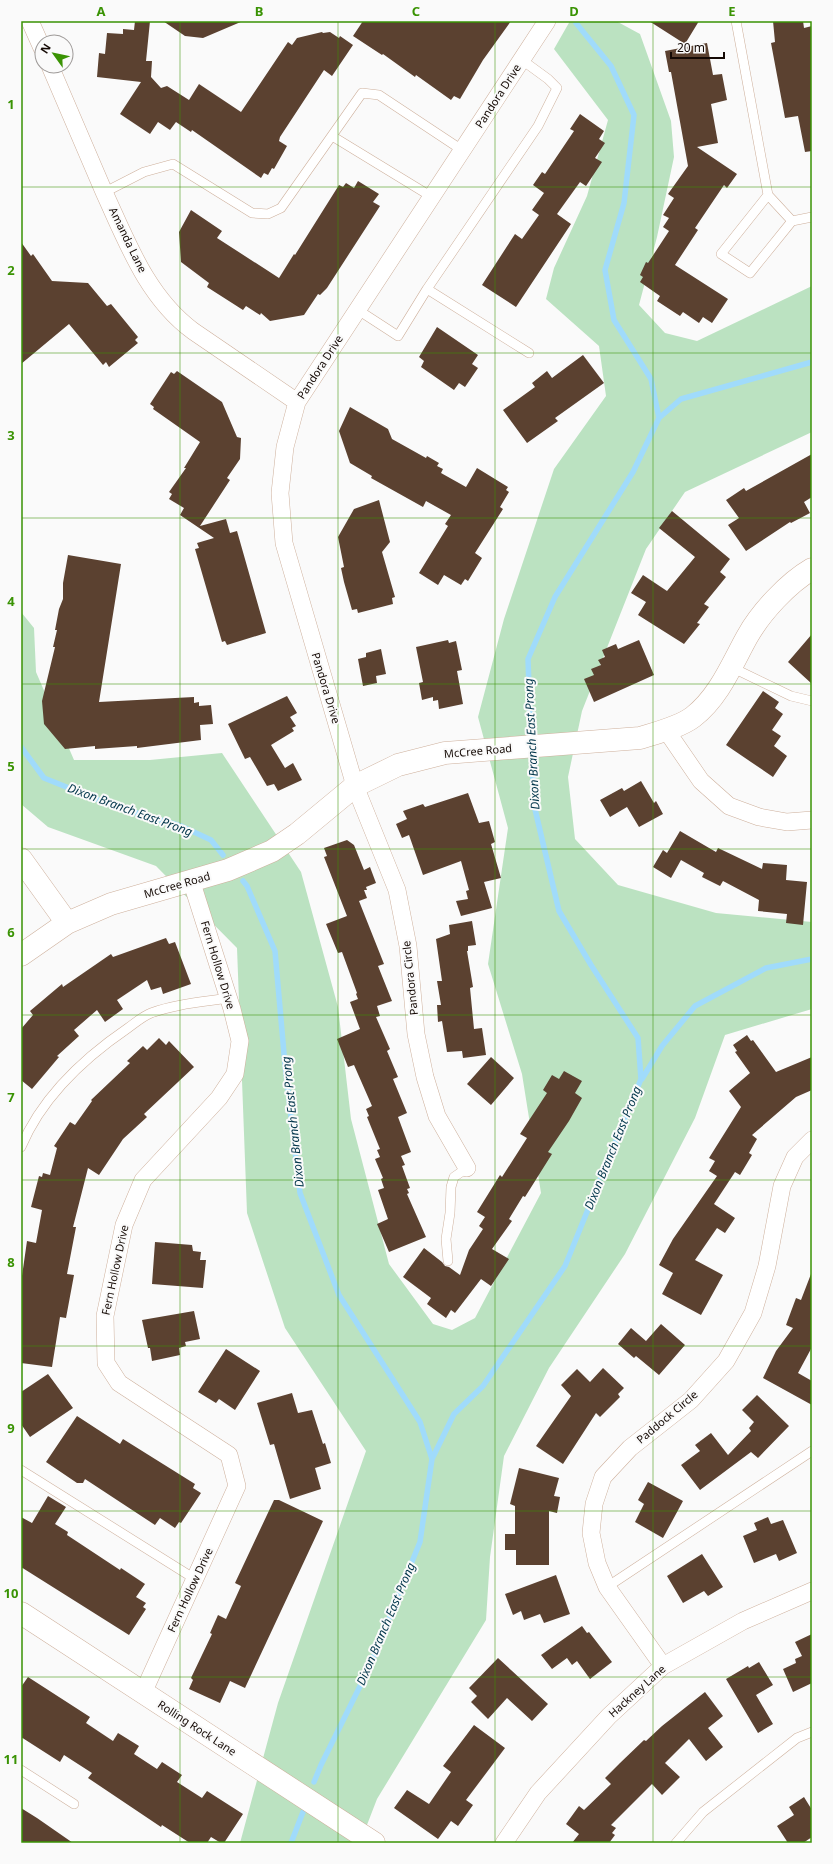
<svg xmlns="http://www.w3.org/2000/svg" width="833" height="1864" viewBox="0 0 833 1864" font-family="'Noto Sans',sans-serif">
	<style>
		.green { fill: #bbe2c1 }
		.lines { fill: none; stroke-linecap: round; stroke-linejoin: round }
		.stream { stroke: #a0dbfb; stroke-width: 5.5 }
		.building { fill: #5b4130 }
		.service-casing { stroke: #ceb09c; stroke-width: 10 }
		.minor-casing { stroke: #ceb09c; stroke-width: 18 }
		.tertiary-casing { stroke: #ceb09c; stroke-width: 23 }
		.service { stroke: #fff; stroke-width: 9 }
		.minor { stroke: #fff; stroke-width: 17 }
		.tertiary { stroke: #fff; stroke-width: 22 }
		.grid { fill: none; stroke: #3a9304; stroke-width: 1; stroke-opacity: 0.55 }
		.labels { text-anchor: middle; stroke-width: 4; stroke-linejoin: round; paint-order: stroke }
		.street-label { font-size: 11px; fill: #140904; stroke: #fafafa }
		.water-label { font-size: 12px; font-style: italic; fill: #00354a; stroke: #fafafa }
		.neatline { fill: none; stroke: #3a9304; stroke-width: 1.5 }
		.grid-label { font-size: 13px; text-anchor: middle; font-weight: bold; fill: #3a9304 }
	</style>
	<rect width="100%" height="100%" fill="#fafafa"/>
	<path class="green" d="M570,21h46l24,13 31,87 3,36 -17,80 -18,68 26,28 32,8 115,-55v146l-127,60 -39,57 -64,162 -14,66 7,62 43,46 98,28 96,9v87l-87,26 -30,83 -70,136 -76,114 -45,88 -14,101 -4,63 -109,179 -17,44h-120l38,-140 88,-252 -81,-123 -38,-115 -10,-265 -81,-82 -108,-39 -27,-23v-192l13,16 2,44 38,88h76l72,-7 79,119 37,135 13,112 38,145 44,60 19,6 23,-12 66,-125 -19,-119 -34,-110 20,-136 -30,-111 26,-98 50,-150 52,-73 -7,-50 -53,-47 8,-31 33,-72 21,-76 -54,-71z"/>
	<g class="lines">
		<path class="stream" d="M659,418l22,-19 131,-37
			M531,743l-3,-84 27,-62 78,-125 26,-54 -8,-39 -37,-59 -9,-50 19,-67 10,-88 -23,-49 -35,-43
			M21,747l23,31 72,29 65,19 30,14 12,15
			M243,881l4,5 28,65 10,114 15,128 39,102 81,127 12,37 -12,83 -51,126 -48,97 -7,17
			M642,1079l20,-33 33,-40 71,-38 46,-9
			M432,1459l22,-45 29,-28 82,-120 76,-187 -3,-41 -47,-73 -32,-54 -25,-106 -2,-53
			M291,1843l12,-31"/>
	</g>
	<path class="building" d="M135,21h15l-4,40h6l-1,16 10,11 6,-2 22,14 10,-16 42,28 47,-70 4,3 5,-7 25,-6 1,1 7,-1 9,6 1,-2 13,9 -21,31 -8,-6 -44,67 -1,4 8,5 -13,23 -2,-1 -4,7 -4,-2 -3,5 -69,-48 -1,2 -15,-10 -6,8 -12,-8 -8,12 -30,-20 21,-32 -44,-5 2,-24 6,1 2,-21 16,1v-5l11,1z
		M163,21h80l-40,17 -18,-2z
		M363,21h148l-28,39 -23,39 -6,-3 -3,4 -35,-25 -1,2 -32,-23 -1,1 -29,-19z
		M649,21h50l-14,23z
		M773,21h30l1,7 8,-2v125l-7,1 -7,-36 -13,2 -14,-75 4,-1z
		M707,43l6,32 9,-1 5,26 -16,4 7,39 -21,4 40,27 -10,14 -3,-3 -29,43 3,2 -23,35 53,34 -16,24 -9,-6 -4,6 -16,-11 -3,4 -23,-15 3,-5 -20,-14 3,-5 -3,-2 6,-13 2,1 21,-32 -6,-4 6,-9 -6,-3 11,-17 -6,-4 20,-28 -17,-94h-2l-4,-21z
		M580,114l24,17 -5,8 6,4 -10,15 7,4 -16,24 -6,-4 -23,32 14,10 -55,83 -34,-22 33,-51 7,5 17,-24 -7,-5 12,-17 -11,-8 9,-13 3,2 29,-43 -4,-2z
		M358,181l21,13 -6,8 7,4 -53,82 -7,7 -2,-1 -14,21 -34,6 -9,-8 -1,2 -14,-9 -3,4 -36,-23 2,-4 -28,-21 -2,-30 12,-22 31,21 -5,7 62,40 15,-24 1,1 44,-70 4,2 3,-4 8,5z
		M21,242l10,14 2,-2 19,27 36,2 19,23 4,-2 27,33 -3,3 3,3 -29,24 -3,-5 -3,3 -34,-41 -48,40z
		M437,327l41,28 -6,9 6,4 -13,19 -6,-4 -5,7 -33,-23 3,-6 -5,-4z
		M583,355l21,28 -49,35 3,3 -31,22 -24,-33 32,-23 -3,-4 15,-12 5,7z
		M177,371l45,31 15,35 4,1 -1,21 -13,19 3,2 -30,46 26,-7 4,14 7,-2 29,102 -39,12 -2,-4 -3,1 -27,-93 4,-1 -2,-5 17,-5 -34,-23 4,-7 -15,-9 3,-5 -3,-2 17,-24h-2l16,-26 -47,-33 1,-2 -4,-3 21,-32 3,2z
		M350,407l38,22 4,10 34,19 1,-2 12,7 -2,3 6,3 -2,4 25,14 11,-19 31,19 -2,3 3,2 -9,15 3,2 -28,44 7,5 -14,23 -3,-2 -4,6 -17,-10 -6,10 -19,-12 29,-47 -3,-2 6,-9 -25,-14 -3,6 -52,-29 1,-2 -22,-13 -11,-32z
		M812,454v43l-8,5 6,11 -19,10 -1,-1 -44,29 -18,-26 11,-7 -13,-18 18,-12 2,3z
		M379,500l11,42 -8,10 13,45 -3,1 1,6 -35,9 -1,-4 -5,1 -8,-28 -3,-14 3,-1 -6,-30 16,-28z
		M672,511l58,48 -10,13 6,5 -22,27 5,3 -12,16 3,1 -16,20 -46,-29 8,-13 -15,-9 12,-18 24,16 28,-34 -36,-29z
		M68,555l53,9 -22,138 95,-5v6l5,-1v4l12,-1 2,19 -13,1 1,15 -64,8v-2l-42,3v-3l-30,3 -21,-25 -2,-23 13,-54h-2l4,-17h-2l4,-21 4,-10v-16z
		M812,634v50l-24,-22z
		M448,640l1,3 7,-2 6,29 -5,1 6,33 -24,5 -1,-9 -5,1v-4l-11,3 -3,-17 4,-1 -7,-35z
		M639,640l15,35 -60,27 -10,-23 10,-4 -3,-6 10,-4 -3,-5 7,-3 -3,-7 14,-6 2,5z
		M381,649l5,25 -10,2 1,7 -14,3 -5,-27 8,-2v-4z
		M763,691l16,11 -4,6 8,6 -11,16 9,6 -7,10 13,10 -14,21 -47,-32z
		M287,696l10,17 -7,4 6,9 -4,2 2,3 -23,14 14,23 8,-5 9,17 -24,11 -4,-7 -7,2 -17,-29 -5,2 -17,-35z
		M641,781l13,22 2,-2 7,13 -24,13 -12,-20 -17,10 -10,-17 22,-12 2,3z
		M468,793l11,30 10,-2 6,21 -4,2 10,34 -17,4 8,26 -31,8 -5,-15 12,-2 -2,-8 3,-1 -8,-29 -38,14 -14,-40 -7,3 -6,-14 11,-5 -4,-8 20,-7 2,3z
		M680,831l36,21 2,-4 44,21 1,-6 24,2 -1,15 21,2 -4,43 -17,-2 1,-9 -29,-3 1,-11 -36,-19 -3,5 -18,-9 2,-4 -23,-13 -10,18 -18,-11 10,-17 4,3z
		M347,840l7,5 10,25 6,-3 6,16 -10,4 1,3h-3l3,8 -8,3 25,63 -6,2 14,35 -15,5 3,10 -4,1 14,32 -3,2 11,26 -5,2 14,34 -9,4 13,35 -10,4 4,9 -3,1 8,22 -3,1 2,4 -2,1 19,43 -37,15 -12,-28 11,-5 -10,-29 6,-2 -3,-9 2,-1 -8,-19 5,-2 -3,-7 3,-1 -13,-32 2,-1 -3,-7 6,-3 -18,-41 -6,2 -11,-28 23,-10 -10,-27 8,-3 -2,-5 1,-1 -15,-41 -4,1 -12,-29 21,-8 -23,-59 3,-1 -3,-8z
		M472,921l4,24 -8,1v5h-1l6,36 -3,1 4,41 8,-1 4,27 -23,3 -1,-7 -15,1 -5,-31 -4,1 -1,-17h4l-4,-24h5l-6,-42 14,-5 -1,-9z
		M166,938l3,6 6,-2 16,42 -28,10 -2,-7 -10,3 -4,-10 -30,20 6,9 -18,13 -8,-12 -23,20 5,6 -22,20 2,1 -27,32 -11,-9v-51l12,-14 -3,-4 32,-27 1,3 48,-33 2,3z
		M747,1035l4,6 2,-1 23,32 36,-15v33l-16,7 -44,38 5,4 -8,14 3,2 -12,20 -5,-3 -21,32 21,14 -10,15 -8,-5 -22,32 28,15 -22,40 -39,-21 11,-21 -14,-8 14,-26 44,-63 -8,-5 6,-10 -6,-3 32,-51 -12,-16 21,-18 -15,-21 2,-1 -4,-6z
		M159,1038l7,7 3,-4 25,26 -50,47 3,3 -24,22 -24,36 -11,-7 -15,59h3l-9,47 7,1 -8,43 -6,-1 -8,50 -31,-4v-80l6,-42 9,2 6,-33 -11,-3 8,-31 3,1 1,-4 7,2 7,-27 -3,-2 16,-24 5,3 17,-24 -1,-1 39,-37 -3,-2 16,-15 4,4z
		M491,1057l23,21 -23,27 -24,-21z
		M564,1071l18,10 -7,12 7,5 -13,23 -21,31 4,2 -27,43 -2,-1 -14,23 3,2 -20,28 17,10 -18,27 -10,-7 -26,34 -4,-3 -5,8 -19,-14 4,-6 -28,-21 21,-29 18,14 3,4 4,1 11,8 9,-25 14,-21 -4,-3 6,-9 -8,-5 23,-37 2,2 25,-39 -7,-4 27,-41 -4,-3 9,-15 7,4z
		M155,1242l37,3 1,6 8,1 -1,8h6l-3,28 -51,-4z
		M811,1274l1,73 -14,26 14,8v24l-49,-27 13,-27 17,-23 -7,-3 10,-27 5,2z
		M194,1311l6,28 -15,3 1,4 -7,2 1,7 -28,6 -2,-13h-2l-6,-28z
		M661,1324l24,21 -26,30 -23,-19 -2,2 -16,-14 13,-16 15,13z
		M226,1349l34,22 -25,39 -16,-11 -3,4 -18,-11z
		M603,1368l21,20 -6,6 2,3 -20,20 -4,-4 -33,51 -27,-18 35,-50 -10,-11 16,-16 13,13z
		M48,1374l25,34 -43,29 -9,-13v-32z
		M292,1393l6,20 14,-3 11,34 2,-1 6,20 -16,5 6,21 -31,10 -16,-55 -4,1 -13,-42z
		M757,1395l32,31 -31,32 -7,-6 -51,38 -19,-25 19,-14 -5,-6 16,-12 17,22 23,-24 -2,-3 5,-6 -12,-12z
		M77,1416l43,28 3,-5 72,45 -2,4 8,5 -20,30 -2,-1 -4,6 -15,-10 -5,7 -70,-46 -2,4h-6l-31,-21z
		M519,1468l40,10 -5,18 6,1 -3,16 -8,-2v54h-33v-15h-11v-16h10v-28l-5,-2z
		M648,1482l35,19 -20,37 -28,-16 9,-18 -6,-4z
		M48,1496l18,11 -11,17 13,8 -1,3 53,35 1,-2 24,16 -9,13 10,6 -3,4 3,2 -17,26 -108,-68v-50l11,6z
		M274,1500h5l44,21 -78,167 -15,-7 -10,22 -31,-14 4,-9 -2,-2 21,-44 -2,-1 8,-18 8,4 15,-33 -6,-3z
		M768,1517l3,7 12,-4 14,33 -18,8 -3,-7 -22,9 -11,-27 14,-6 -3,-7z
		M702,1554l21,33 -15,9 -4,-5 -21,12 -16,-27z
		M556,1575l14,39 -26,9 -4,-9 -16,6 -3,-9 -8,4 -8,-21z
		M582,1626l5,7 2,-1 23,30 -22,17 -13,-18 -5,4 -5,-7 -15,11 -11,-14z
		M812,1634v49l-19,9 -10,-23 13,-6 -1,-4 7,-3 -7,-14z
		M498,1658l50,46 -16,17 -25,-23 -19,21 -17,-17 6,-6 -8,-8z
		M759,1662l14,23 -17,10 17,29 -15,9 -32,-54 22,-13 1,2z
		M28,1677l62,40 -4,6 27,18 5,-8 21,13 -5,8 23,15 5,-7 20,13 -5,7 25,16 5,-7 36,23 -19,29h-3l-10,-6 -4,6h-17l-28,-18 -1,2 -73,-49 4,-5 -28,-18 -4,7 -39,-25v-50z
		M705,1692l18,24 -15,12 15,19 -17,14 -17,-22 -24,24 15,14 -18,18 -10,-11 -41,41 5,3 -4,5 3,2 -6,8h-37l7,-9 -13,-10 13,-18 5,4 27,-26 -6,-6 15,-15 24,-23 2,1 16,-15z
		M474,1725l31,23 -39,52 7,5 -15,21 -7,-5 -13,18 -44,-31 13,-18 22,14 22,-32 -8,-6z
		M804,1797l8,13v27l-9,6h-15l-11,-17 17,-11 -5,-8z
		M21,1808l16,10 36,25h-52z"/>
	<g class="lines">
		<g class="service-casing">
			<path id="service" d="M736,21l32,174 -47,59 29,19 42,-52 20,-4
				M332,136l100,61
				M105,192l39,-20 29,-8 79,49 16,1 13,-6 81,-115 17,2 83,55
				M768,195l24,26
				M427,289l111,-163 19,-38 -9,-9 -26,-19
				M358,310l40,26 29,-47 102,64
				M731,667l60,29 21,5
				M21,1147c21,-50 63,-89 107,-119 7,-5 15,-12 23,-15 24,-9 52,-11 78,-15
				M448,1261l-2,-22 4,-26 1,-26 3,-10 13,-9
				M21,1470l174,109
				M607,1587l205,-136
				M21,1770l53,34
				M676,1843l27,-31 94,-74 15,-6"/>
		</g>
		<g class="minor-casing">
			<path id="minor" d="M30,21l12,27
				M50,66c18,42 36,84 54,126 23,50 43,105 89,139l104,71
				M666,730l35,51 28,25 30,11 28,5 25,-2
				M467,1168l-30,-52 -12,-39 -9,-43 -8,-88 -11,-56 -42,-104 -71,-243 -4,-50 5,-46 12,-45 250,-381
				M663,1666l-56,-79 -10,-24 -6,-30 3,-29 9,-27 27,-29 61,-48 35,-39 27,-48 14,-47 15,-80 13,-29 17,-17
				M143,1693l94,-207 -8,-31 -110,-72 -13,-20 -1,-47 19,-91 19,-45 76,-82 16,-24 5,-33 -8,-32 -41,-129
				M504,1843l34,-50 71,-77 54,-50 80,-45 69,-30"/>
		</g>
		<g class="tertiary-casing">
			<path id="tertiary" d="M21,859l46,64
				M21,955l46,-32 44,-19 117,-34 44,-19 25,-17 58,-48 43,-21 47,-12 195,-15c16,-5 40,-11 53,-21 26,-20 39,-53 54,-80 14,-25 41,-54 65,-68
				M21,1613l353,230"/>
		</g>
		<use href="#service" class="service"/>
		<use href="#minor" class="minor"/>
		<use href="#tertiary" class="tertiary"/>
	</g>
	<path class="grid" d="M180,21v1822M338,21v1822M495,21v1822M653,21v1822M21,187h791M21,353h791M21,518h791M21,684h791M21,849h791M21,1015h791M21,1180h791M21,1346h791M21,1511h791M21,1677h791"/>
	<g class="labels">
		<g class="street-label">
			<text transform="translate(498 96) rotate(-57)" y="4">Pandora Drive</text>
			<text transform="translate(128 240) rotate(64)" y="4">Amanda Lane</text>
			<text transform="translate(320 367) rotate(-57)" y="4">Pandora Drive</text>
			<text transform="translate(326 688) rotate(73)" y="4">Pandora Drive</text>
			<text transform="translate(478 751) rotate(-5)" y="4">McCree Road</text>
			<text transform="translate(177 885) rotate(-16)" y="4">McCree Road</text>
			<text transform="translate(218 965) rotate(73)" y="4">Fern Hollow Drive</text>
			<text transform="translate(410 978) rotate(-96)" y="4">Pandora Circle</text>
			<text transform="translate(115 1270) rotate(-78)" y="4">Fern Hollow Drive</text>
			<text transform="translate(667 1417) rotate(-40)" y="4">Paddock Circle</text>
			<text transform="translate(190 1590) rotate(-65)" y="4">Fern Hollow Drive</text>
			<text transform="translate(637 1691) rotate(-42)" y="4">Hackney Lane</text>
			<text transform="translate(197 1728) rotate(33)" y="4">Rolling Rock Lane</text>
		</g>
		<g class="water-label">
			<text transform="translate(532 744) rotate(-93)" y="4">Dixon Branch East Prong</text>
			<text transform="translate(130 810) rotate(20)" y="4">Dixon Branch East Prong</text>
			<text transform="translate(293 1122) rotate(-96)" y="4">Dixon Branch East Prong</text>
			<text transform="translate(613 1148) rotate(-68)" y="4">Dixon Branch East Prong</text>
			<text transform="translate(386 1624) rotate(-67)" y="4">Dixon Branch East Prong</text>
		</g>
	</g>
	<rect width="833" height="1864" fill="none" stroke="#fafafa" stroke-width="44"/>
	<g transform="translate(54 54) rotate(303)"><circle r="19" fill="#fafafa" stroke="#9e9a98"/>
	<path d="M0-3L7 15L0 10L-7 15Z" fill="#3a9304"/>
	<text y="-6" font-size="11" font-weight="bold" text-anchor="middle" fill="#140904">N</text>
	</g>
	<path d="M671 52v6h53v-6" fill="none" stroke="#140904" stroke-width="2"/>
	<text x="677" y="52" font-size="12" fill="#140904" stroke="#fafafa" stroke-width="3" paint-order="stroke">20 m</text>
	<rect x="22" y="22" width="789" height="1820" class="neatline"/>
	<g class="grid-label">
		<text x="101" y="16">A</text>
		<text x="259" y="16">B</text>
		<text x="416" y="16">C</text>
		<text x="574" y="16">D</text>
		<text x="732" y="16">E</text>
		<text x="11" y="109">1</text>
		<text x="11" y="275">2</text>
		<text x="11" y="440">3</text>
		<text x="11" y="606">4</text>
		<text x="11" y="771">5</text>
		<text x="11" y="937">6</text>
		<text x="11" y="1102">7</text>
		<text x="11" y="1267">8</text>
		<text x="11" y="1433">9</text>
		<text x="11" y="1598">10</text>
		<text x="11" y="1764">11</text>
	</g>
</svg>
